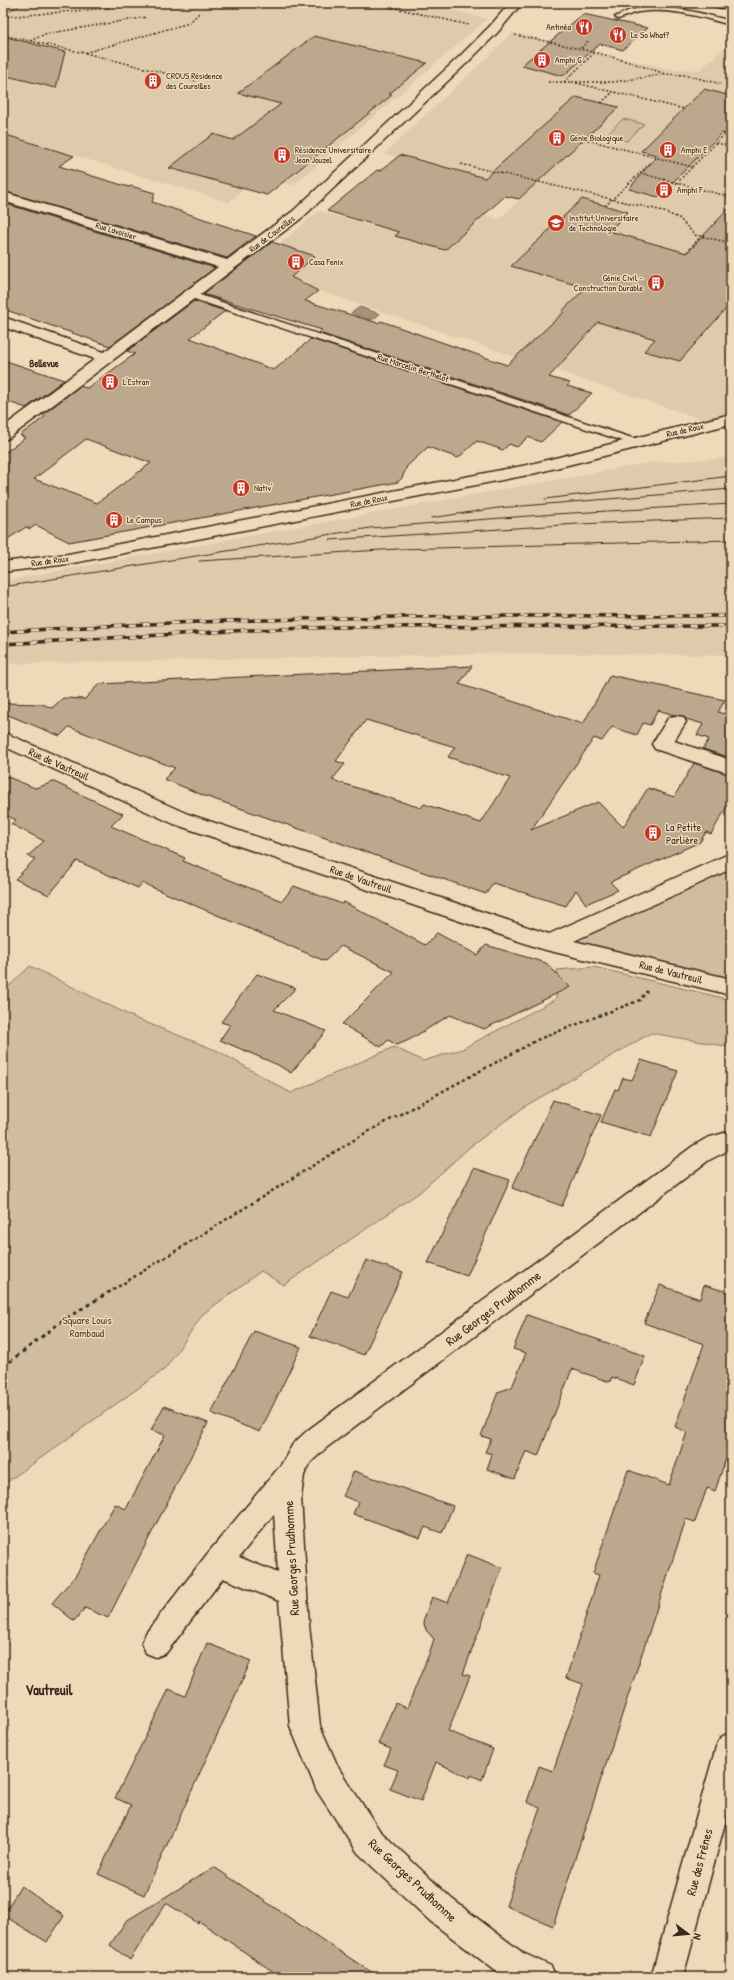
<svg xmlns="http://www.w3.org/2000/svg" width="734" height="1980" viewBox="0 0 734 1980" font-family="'Patrick Hand',sans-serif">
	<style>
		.built { fill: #dfcaab }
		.green { fill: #d0bd9f; stroke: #86745e }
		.water { fill: #a7937c; stroke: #7c6956 }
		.building { fill: #bca88d; stroke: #3b2a1e; fill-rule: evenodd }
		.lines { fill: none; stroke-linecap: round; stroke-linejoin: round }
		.service-casing { stroke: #3b2a1e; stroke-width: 3 }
		.minor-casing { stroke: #3b2a1e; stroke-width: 3 }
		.tertiary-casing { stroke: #3b2a1e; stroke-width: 3 }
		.path-far2 { stroke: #3b2a1e; stroke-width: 1.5; stroke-dasharray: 2 2; stroke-linecap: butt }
		.path-far1 { stroke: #3b2a1e; stroke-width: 2.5; stroke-dasharray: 3 3; stroke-linecap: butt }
		.path { stroke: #3b2a1e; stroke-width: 3; stroke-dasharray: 4 4; stroke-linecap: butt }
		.service { fill: #eed9b8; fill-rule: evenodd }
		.minor { fill: #eed9b8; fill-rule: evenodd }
		.tertiary { fill: #eed9b8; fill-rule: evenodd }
		.tram { stroke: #3b2a1e; stroke-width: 1 }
		.rail-casing { stroke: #3b2a1e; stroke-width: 3.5 }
		.rail { stroke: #eed9b8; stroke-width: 2.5; stroke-dasharray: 7; stroke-linecap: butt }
		.labels { text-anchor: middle; stroke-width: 3; stroke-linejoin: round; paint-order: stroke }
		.far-poi-label { font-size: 9px; fill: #3b2a1e; stroke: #eed9b8; text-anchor: start }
		.far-street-label { font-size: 9px; fill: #3b2a1e; stroke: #eed9b8 }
		.far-neighbourhood-label { font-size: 10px; font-weight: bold; fill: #3b2a1e; stroke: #eed9b8 }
		.street-label { font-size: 11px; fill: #3b2a1e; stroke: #eed9b8 }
		.poi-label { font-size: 11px; fill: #3b2a1e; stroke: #eed9b8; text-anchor: start }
		.park-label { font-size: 11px; fill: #514031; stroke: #eed9b8 }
		.near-street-label { font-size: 13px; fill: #3b2a1e; stroke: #eed9b8 }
		.near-neighbourhood-label { font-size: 14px; font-weight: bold; fill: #3b2a1e; stroke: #eed9b8 }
	</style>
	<rect width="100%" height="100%" fill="#eed9b8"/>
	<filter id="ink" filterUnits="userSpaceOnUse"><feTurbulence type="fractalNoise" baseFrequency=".025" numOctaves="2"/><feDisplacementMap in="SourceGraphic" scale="8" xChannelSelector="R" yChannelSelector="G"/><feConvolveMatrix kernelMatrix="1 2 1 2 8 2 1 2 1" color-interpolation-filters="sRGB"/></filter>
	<g filter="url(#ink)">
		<path class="built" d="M3,3h423l61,16 -193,166 -35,-8 -30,25 -226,-68z
			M513,33l156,36 31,1 31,-28v371l-27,7 -452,-152 67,-57 57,16 38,-32 85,24 27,-25 -142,-40z
			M731,458v197l-220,-2 -508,11v-83l645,-118z"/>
		<path class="green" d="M623,119l21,5 -17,17 -21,-6z
			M731,860v127l-172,-49z
			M30,966l107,53 81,32 73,42 103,-46 29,14 39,-12 94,-50 1,-29 37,-3 137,33v47l-80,-14 -124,72 -56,41 -51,46 -136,93 -23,-14 -58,43 -38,55 -162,116v-493z"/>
		<path class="water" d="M360,307l20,7 -8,6 -21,-7z"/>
		<path class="building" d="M583,14l65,14 -25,22 -23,-6 -37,32 -41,-11z
			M3,36l62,16 -9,36 -53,-13z
			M314,36l113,27 -38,31 3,1 -125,100 -98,-27 44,-34 20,6 48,-36 -43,-11z
			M704,89l27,7v39l-9,-2 -64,64 -29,-8 28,-34 -16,-4z
			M576,97l43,10 -100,92 -14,-3 -60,54 -50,-14 4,-4 -72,-21 50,-41 3,1 20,-16 85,23z
			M3,134l71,22 -15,10 70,21 2,-1 24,7 -3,9 104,34 -29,22 -224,-67z
			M582,199l46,13 -19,19 78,22 44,-47v97l-51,58 -36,-10 11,-12 -57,-17 -49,55 21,6 -3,3 25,7 -23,22 -250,-82 3,-3 -119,-36 69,-52 43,14 -24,21 27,14 -13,10 73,22 3,-2 126,44 57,-53 -2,-1 24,-23 -75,-22z
			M3,203l212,65 -105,78 -107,-37z
			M194,301l31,10 -35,27 84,32 37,-31 251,83 -21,20 -13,-5 -11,10 -8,-3 -6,6 -26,-9 -19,17 -30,-11 -21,19 -5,12 -4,4 -329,60 -33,-17 -6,4 -4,-2 -23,15v-88l22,-16 -5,-3 26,-19 -4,-1 38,-29 7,2 48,-34 -8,-3zM86,439l65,24 -54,40 -63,-24z
			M3,360l61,20 -38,28 -23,-8z
			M472,666l-13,18 124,40 27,-49 115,25 -7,12 6,2 7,-13v57l-28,-9 6,-10 -12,-4 6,-11 -17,-5 -3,-3 -9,-1 -16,-5 -8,15 -7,-2 -6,12 -25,-8 -10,14 -8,-3 -63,92 67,-28 25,25 25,-39 26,9 20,-34 37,12v25l-20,34 -5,-2 -6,10 -90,40 8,8 -32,14 -10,-14 -10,16 -73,-23 -7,11 -281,-98 -41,-17 11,-11 -106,-41 -9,9 -57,-23v-10l39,1 10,4 11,-10 22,1 14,-15zM366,720l89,27 -7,10 62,21 -29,45 -57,-19 -3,4 -89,-28 13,-16 -9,-3z
			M3,775l32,13 13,-4 4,-3 71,33 -12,12 74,32 -2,3 99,40 12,-15 48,18 2,-2 81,43 12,-12 40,22 9,-10 60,18 24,24 -86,42 -34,-14 -41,25 -12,5 -9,-5 -7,7 -39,-23 52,-52 -53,-26 -16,15 -183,-78 -4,5 -61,-27 -28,34 -34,-16 20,-20 -7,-3 16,-15 -33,-17 5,-4 -13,-6z
			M257,974l39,14 -22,22 52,21 -35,42 -13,-8 -58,-25 10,-15 -9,-3z
			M641,1060l37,11 -27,66 -50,-15 14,-33 3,1 5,-12 9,2z
			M553,1100l48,15 -39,91 -50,-18z
			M474,1168l36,12 -43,96 -39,-13z
			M366,1260l37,12 -39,83 -54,-19 21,-45 17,6z
			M660,1285l40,14 4,-14 27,8v151l-16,47 -8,-3 -12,34 -9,-3 -133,407 -47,-20 34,-98 -13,-6 12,-36 14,5 30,-87 -17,-6 33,-103 -6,-2 35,-103 41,15 18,-53 -12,-5 29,-83 -60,-21z
			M527,1315l118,41 -11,29 -22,-8 -2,5 -38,-13 -34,87 -12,-5 -11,28 -28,-10 5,-15 -7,-2 6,-13 -10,-3 17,-44 14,-5 14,-34 -13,-4z
			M254,1331l47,16 -41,85 -49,-19z
			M164,1406l44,17 -100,195 -23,-10 -11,13 -22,-18 24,-28 39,-71 11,5 39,-74 -14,-5z
			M354,1471l99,35 -11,27 -17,-6 -5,11 -67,-24 5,-12 -15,-6z
			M467,1554l35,14 -39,106 7,2 -22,55 45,18 -11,31 -11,-5 -1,3 -34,-16 -15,39 -31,-12 8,-19 -14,-5 7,-16 -13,-5 17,-41 12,5 22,-54 5,-15 -8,-9 -3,-9 9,-24 16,6z
			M207,1643l44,18 -107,234 -46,-21 33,-69 -16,-7 54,-109 16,7z
			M214,1867l116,78 49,32h-98l-82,-56 -1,2 -32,-20 -36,57 -20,-15 16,-24z
			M21,1886l43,30 -17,26 -44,-27z"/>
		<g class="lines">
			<g class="service-casing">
				<path id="service" d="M649,7c28,-1 55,7 82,14v4c-30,-8 -61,-18 -92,-13 -8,1 -14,5 -21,7l-3,-2 15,-7z
					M188,293h6l444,147 1,2 -1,2h-6l-444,-147z"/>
			</g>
			<g class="minor-casing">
				<path id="minor" d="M510,3h12l-24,29 -30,30 -165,155 -294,221 -6,2v-13l92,-68 -92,-32v-10l101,35 114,-85 -215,-66v-9l224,68 66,-49 167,-155 30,-30z
					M731,414v10l-203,51 -460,89 -65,8v-10l65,-8 459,-89z
					M676,716l7,1 3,5 -12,19 57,19v14l-76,-25 -3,-5 17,-27z
					M3,732l185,82 361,120 182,-81v16l-157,72 157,38v16l-189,-46 -368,-125 -171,-78z
					M731,1131v18l-22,11 -383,288 -15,14 -7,13 -3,22 8,128 11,101 19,43 41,62 72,68 71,54 28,13 5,11h-51l-4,-2 -71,-54 -72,-68 -41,-62 -27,-65 -11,-125 -56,-23 -57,75 -10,4 -10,-4 -4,-10 4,-10 62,-80 73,-88 12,-21 15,-14 385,-284 14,-8zM274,1514l4,59 -39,-16z
					M731,1732v69l-48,176h-32l65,-230 5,-10z"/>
			</g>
			<g class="tertiary-casing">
				<path id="tertiary" d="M712,3h19v7l-17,-4z"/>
			</g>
			<path class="path-far2" d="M373,3l96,22
				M3,15l19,-12
				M3,17l106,-9
				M3,35l81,18 105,-30 10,-10
				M515,35c51,10 101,21 150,39
				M30,41l15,-7 102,-17
				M581,48l7,-7
				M85,53l111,28
				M548,82h66l51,-8 19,1 38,9
				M564,82l30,-29
				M576,83l108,26
				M601,103l12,-11
				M584,139l108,28 -15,16 54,14
				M716,143l15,3
				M461,164l198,46 20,8 16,17 36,8
				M692,167l33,-33
				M640,173l37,10
				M605,206l51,-48
				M687,252l14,-16"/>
			<path class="path-far1" d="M108,1293l254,-158 177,-96 101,-39 7,-9"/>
			<path class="path" d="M3,1367l59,-46 47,-29"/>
			<use href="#service" class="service"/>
			<use href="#minor" class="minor"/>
			<use href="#tertiary" class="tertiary"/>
			<path class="tram" d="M545,499l186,-23
				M431,518l67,-10 233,-19
				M330,540l248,-16 153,-6
				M199,561l199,-12 333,-9
				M3,587l367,-59 185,-14 176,-10"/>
			<g class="rail-casing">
				<path id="rail" d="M3,632c243,-16 485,-17 728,-16
					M3,644l247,-14 92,-3 389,-1"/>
			</g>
			<use href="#rail" class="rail"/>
		</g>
	</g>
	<defs>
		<g id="restaurant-disc" transform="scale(0.9)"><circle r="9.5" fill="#c8321e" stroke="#eed9b8"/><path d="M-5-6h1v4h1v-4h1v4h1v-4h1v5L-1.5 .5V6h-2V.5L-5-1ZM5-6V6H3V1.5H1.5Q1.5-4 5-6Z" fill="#fff"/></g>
		<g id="building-disc" transform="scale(0.9)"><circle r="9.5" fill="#c8321e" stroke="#eed9b8"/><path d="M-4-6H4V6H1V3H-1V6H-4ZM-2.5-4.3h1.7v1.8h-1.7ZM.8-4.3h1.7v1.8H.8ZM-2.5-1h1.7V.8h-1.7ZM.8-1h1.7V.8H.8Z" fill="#fff"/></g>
		<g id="university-disc" transform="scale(0.9)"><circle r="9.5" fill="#c8321e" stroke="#eed9b8"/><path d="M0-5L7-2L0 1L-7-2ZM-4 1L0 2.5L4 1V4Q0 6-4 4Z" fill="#fff"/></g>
	</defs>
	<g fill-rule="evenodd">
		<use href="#restaurant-disc" x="584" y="27"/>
		<use href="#restaurant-disc" x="618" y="35"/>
		<use href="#building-disc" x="542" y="60"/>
		<use href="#building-disc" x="153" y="81"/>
		<use href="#building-disc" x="557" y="138"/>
		<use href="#building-disc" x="668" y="150"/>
		<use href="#building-disc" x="282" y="155"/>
		<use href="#building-disc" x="664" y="190"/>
		<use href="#university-disc" x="556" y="223"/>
		<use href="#building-disc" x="296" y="262"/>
		<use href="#building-disc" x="656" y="283"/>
		<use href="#building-disc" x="110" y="382"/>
		<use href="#building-disc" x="241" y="488"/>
		<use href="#building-disc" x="114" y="520"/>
		<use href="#building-disc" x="653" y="833"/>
	</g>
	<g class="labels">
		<g class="far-poi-label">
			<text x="571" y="30" text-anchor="end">Antinéa</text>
			<text x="631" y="38">Le So What?</text>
			<text x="555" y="63">Amphi G</text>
			<text x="166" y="79">CROUS Résidence<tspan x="166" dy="10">des Coureilles</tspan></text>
			<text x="570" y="141">Génie Biologique</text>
			<text x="295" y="153">Résidence Universitaire<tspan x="295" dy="10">Jean Jouzel</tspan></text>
			<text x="681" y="153">Amphi E</text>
			<text x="677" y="193">Amphi F</text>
			<text x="569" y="221">Institut Universitaire<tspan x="569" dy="10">de Technologie</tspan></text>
			<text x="309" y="265">Casa Fenix</text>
			<text x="643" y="281" text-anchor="end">Génie Civil -<tspan x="643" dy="10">Construction Durable</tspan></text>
			<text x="123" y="385">L'Estran</text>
			<text x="254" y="491">Nativ'</text>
			<text x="127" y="523">Le Campus</text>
		</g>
		<g class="far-street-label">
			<text transform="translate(116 231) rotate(17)" y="3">Rue Lavoisier</text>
			<text transform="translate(272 234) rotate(-37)" y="3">Rue de Coureilles</text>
			<text transform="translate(413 368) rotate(18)" y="3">Rue Marcelin Berthelot</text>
			<text transform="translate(685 430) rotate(-13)" y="3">Rue de Roux</text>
			<text transform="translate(369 501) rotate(-11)" y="3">Rue de Roux</text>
			<text transform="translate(50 561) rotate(-8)" y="3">Rue de Roux</text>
		</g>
		<g class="far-neighbourhood-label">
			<text x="44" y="367">Bellevue</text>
		</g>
		<g class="street-label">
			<text transform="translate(59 764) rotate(24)" y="4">Rue de Vautreuil</text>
			<text transform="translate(361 879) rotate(19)" y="4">Rue de Vautreuil</text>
			<text transform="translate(671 972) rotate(14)" y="4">Rue de Vautreuil</text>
		</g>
		<g class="poi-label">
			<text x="666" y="831">La Petite<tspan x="666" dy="13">Parlière</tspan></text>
		</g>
		<g class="park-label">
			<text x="87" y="1324">Square Louis<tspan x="87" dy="13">Rambaud</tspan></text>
		</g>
		<g class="near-street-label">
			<text transform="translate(493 1308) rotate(-37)" y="5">Rue Georges Prudhomme</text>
			<text transform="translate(291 1558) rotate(-93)" y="5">Rue Georges Prudhomme</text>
			<text transform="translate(699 1862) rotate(-75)" y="5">Rue des Frênes</text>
			<text transform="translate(413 1880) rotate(43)" y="5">Rue Georges Prudhomme</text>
		</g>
		<g class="near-neighbourhood-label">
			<text x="49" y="1695">Vautreuil</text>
		</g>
	</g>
	<rect width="734" height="1980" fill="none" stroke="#eed9b8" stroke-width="16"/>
	<rect x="8" y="8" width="718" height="1964" fill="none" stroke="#3b2a1e" stroke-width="1.5" filter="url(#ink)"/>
	<g transform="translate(688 1934) rotate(106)" stroke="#eed9b8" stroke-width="3" paint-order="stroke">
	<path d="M0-3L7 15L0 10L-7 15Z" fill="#3b2a1e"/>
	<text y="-6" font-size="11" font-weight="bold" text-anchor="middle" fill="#3b2a1e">N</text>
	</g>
</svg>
